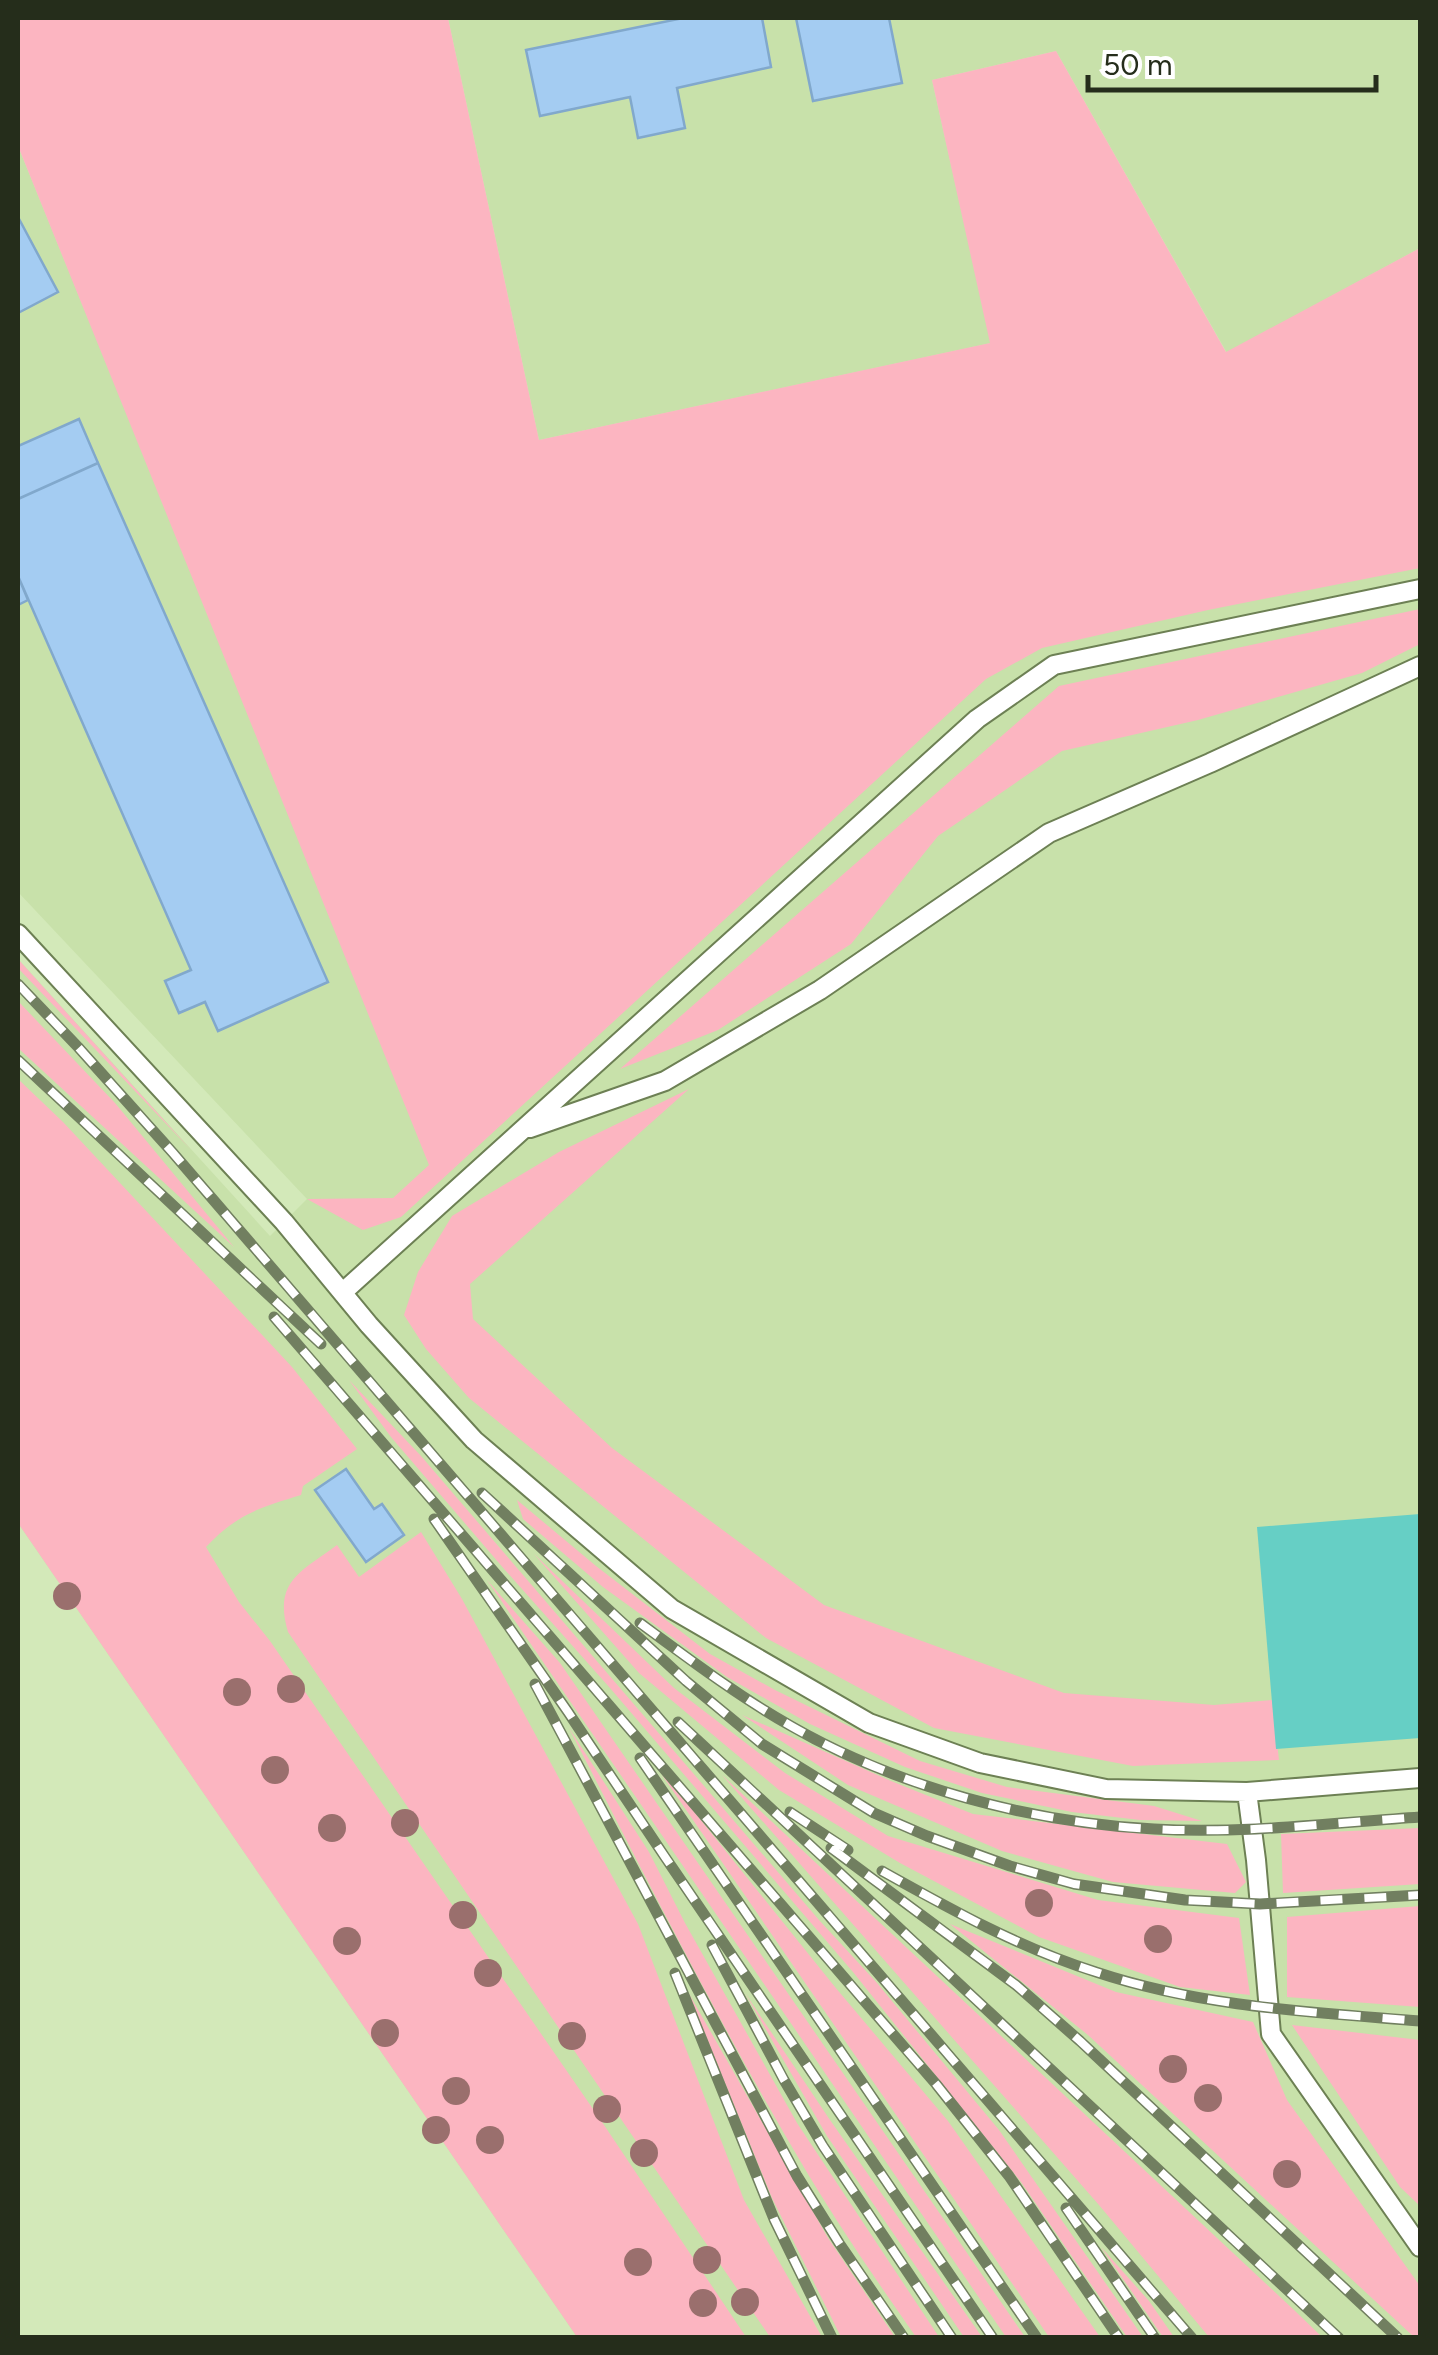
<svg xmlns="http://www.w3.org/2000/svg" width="1438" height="2355" viewBox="0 0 1438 2355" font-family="Figtree,sans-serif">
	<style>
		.built { fill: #c8e1aa }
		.green { fill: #fcb5c1 }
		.water { fill: #66cfc5 }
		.building { fill: #a4ccf2; stroke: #81a8cc; stroke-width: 2.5 }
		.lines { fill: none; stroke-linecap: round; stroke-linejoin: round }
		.lane-casing { stroke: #6d8054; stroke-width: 22 }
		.lane { stroke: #fff; stroke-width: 18 }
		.rail-casing { stroke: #717f60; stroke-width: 11 }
		.rail { stroke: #fff; stroke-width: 8; stroke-dasharray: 22; stroke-linecap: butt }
		.tree { fill: #9a6f6d }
	</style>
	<rect width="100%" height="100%" fill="#d3e9b9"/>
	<path class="built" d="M448,18h972v230l-193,105 -171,-302 -124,29 59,263 -452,97z
		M18,146l76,187 908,311 418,-98v1791h-843l-559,-814v-564l252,277 37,-37 -289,-307z"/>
	<path class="green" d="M18,18h430l91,422 451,-97 -58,-263 124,-29 170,301 194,-104v320l-212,42 -166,38 -56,31 -585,538 -38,13 -56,-31 86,-1 36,-33 -411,-1019z
		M1420,609v35l-58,29 -164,47 -136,31 -124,85 -87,108 -133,86 -98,39 439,-383z
		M18,959l173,191 -173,-182z
		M18,1001l97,102 119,144 -216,-199z
		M18,1079l45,43 229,245 65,82 -54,37 -2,9c-42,13 -64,19 -95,52l33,55 31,39 332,481 144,215h-169l-559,-814z
		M689,1089l-219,195 3,35 139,129 212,157 240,88 150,12 58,-5 7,60 -146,6 -199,-38 -168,-90 -297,-240 -43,-49 -22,-34 14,-43 34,-56 107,-64z
		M349,1380l72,76 398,464 58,63 122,147 144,207h-16l-106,-155 -168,-210 -243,-284 -105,-118 -114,-133z
		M517,1500l79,66 114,88 65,36 145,71 87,26 147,19 48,15 -62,-1 -68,-8 -90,-19 -77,-26 -95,-43 -83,-47 -124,-90 -80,-68z
		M421,1532l41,67 176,325 106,276 78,137h-52l-482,-705c-15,-51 13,-60 49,-87l22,32z
		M534,1554l140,134 111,85 103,63 210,64 141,18 11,77 -70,-8 -141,-50 -139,-74 -121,-73 -140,-117z
		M487,1580l73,83 465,674h-19z
		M742,1715l149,66 82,33 254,30 19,38 -11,11 -122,-11 -111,-31 -154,-66z
		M569,1728l80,124 36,71 112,200 142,214h-23c-42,-60 -84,-121 -121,-185 -81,-138 -153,-282 -226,-424z
		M662,1775l9,8 164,204 113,134 152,216h-51z
		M722,1775l572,535 28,27h-113l-110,-132z
		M1420,1828v56l-137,9 -2,-59z
		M1420,1906v101l-133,-10v-80z
		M950,1924l166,68 137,30 34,78 133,186v51h-6l-326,-302z
		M688,1992l140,246 67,99h-54l-69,-139z
		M745,1993l85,127 152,217h-18l-137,-201z
		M1292,2025l128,15v166l-20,-19z
		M1101,2247l48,54 25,36h-11z"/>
	<path class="water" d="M1420,1514v224l-144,11 -19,-222z"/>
	<path class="building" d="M683,18h79l9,49 -94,21 8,40 -47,10 -8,-41 -90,19 -14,-66z
		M796,18h93l13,65 -89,18z
		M18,217l40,75 -40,21z
		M79,419l19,44 -80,36v-53z
		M98,463l230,519 -110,49 -13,-29 -26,11 -14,-32 26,-11 -173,-394v-77z
		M18,576l10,24 -10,5z
		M346,1469l28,40 8,-5 22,31 -38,27 -51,-72z"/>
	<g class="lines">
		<g class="lane-casing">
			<path id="lane" d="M18,934l266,288 85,103 105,115 198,169 197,114 111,40 126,26 141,3 173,-14
				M530,1128l135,-47 155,-91 229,-157 161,-70 210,-97
				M343,1292l634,-573 77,-54 366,-76
				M1247,1792l9,68 15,174 149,213"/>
		</g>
		<use href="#lane" class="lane"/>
		<g class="rail-casing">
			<path id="rail" d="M18,984l60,63 95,106 1019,1185
				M18,1060l303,284
				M274,1317l662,767 73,92 110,162
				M482,1493l204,188 76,63 112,69 53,23 83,30 64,18 111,16 75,4 160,-9
				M434,1519l134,193 97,145 328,481
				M640,1623c49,36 98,73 151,103 106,61 242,97 363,103 89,5 178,-6 266,-12
				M535,1684l262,492 42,67 65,95
				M678,1722l661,616
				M640,1758l397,580
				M790,1812l58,38
				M831,1848l185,137 64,56 318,297
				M882,1871c70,39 138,77 214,101 105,35 215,40 324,49
				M712,1945l72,135 39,66 129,192
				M675,1973l99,246 58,119
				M1066,2208l89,130"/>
		</g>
		<use href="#rail" class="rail"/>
	</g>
	<g class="tree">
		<circle cx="67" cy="1596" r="14"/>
		<circle cx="291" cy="1689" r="14"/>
		<circle cx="237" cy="1692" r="14"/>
		<circle cx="275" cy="1770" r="14"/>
		<circle cx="405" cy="1823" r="14"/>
		<circle cx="332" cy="1828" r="14"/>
		<circle cx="1039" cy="1903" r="14"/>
		<circle cx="463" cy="1915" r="14"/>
		<circle cx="1158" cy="1939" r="14"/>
		<circle cx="347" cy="1941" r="14"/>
		<circle cx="488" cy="1973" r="14"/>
		<circle cx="385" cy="2033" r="14"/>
		<circle cx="572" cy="2036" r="14"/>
		<circle cx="1173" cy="2069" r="14"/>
		<circle cx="456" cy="2091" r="14"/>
		<circle cx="1208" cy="2098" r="14"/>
		<circle cx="607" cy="2109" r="14"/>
		<circle cx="436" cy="2130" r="14"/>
		<circle cx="490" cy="2140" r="14"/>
		<circle cx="644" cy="2153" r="14"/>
		<circle cx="1287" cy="2174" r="14"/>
		<circle cx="707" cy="2260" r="14"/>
		<circle cx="638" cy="2262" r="14"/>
		<circle cx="745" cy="2302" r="14"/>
		<circle cx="703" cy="2303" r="14"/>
	</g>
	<rect width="1438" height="2355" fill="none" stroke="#252d1b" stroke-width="40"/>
	<path d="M1088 75v15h288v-15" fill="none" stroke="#252d1b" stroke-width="5"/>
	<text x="1103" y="75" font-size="30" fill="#252d1b" stroke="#ffffff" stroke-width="8" paint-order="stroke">50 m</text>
</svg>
